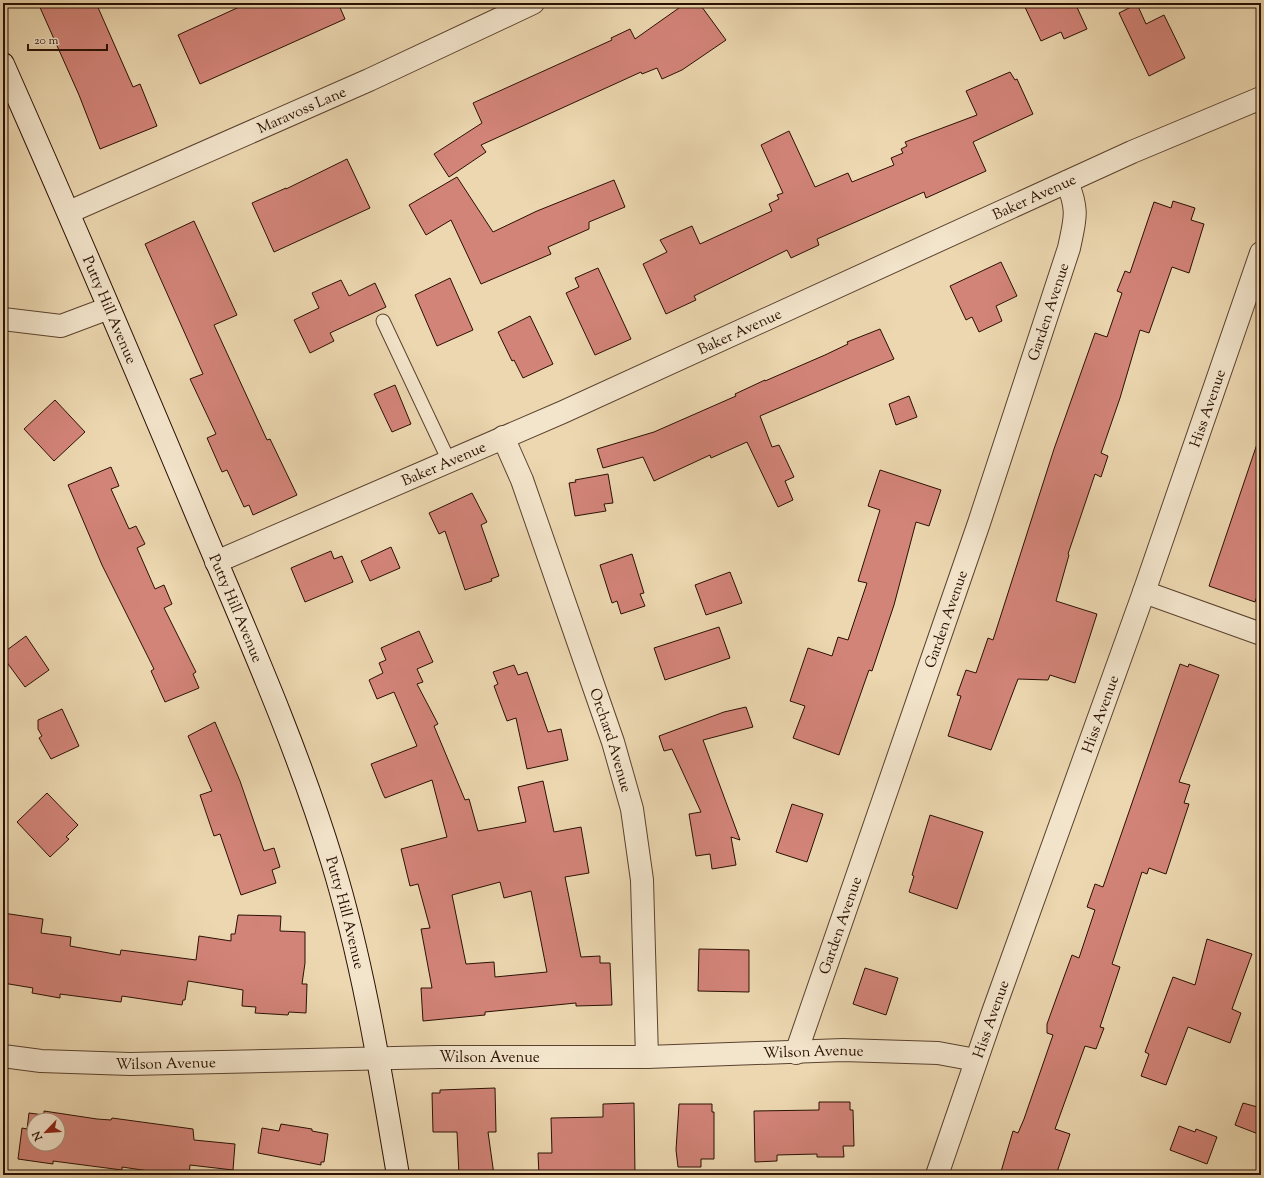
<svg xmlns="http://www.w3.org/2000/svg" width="1264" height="1178" viewBox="0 0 1264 1178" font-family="'Sorts Mill Goudy',serif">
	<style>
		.building { fill: #d38479; stroke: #2a1002; fill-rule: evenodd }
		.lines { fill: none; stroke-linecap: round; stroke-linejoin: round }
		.service-casing { stroke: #5a422e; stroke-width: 15 }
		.minor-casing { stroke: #5a422e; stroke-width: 24 }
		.secondary-casing { stroke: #2a1002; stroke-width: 24 }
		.service { stroke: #f3e5cc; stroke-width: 13 }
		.minor { stroke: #f3e5cc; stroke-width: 22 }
		.secondary { stroke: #f3e5cc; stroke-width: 22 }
		.labels { text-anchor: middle; stroke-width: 4; stroke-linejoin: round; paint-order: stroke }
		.street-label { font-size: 15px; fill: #2a1002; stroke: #f3e5cc }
	</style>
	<rect width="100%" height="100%" fill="#ecd7b0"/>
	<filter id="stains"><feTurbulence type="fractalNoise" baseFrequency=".005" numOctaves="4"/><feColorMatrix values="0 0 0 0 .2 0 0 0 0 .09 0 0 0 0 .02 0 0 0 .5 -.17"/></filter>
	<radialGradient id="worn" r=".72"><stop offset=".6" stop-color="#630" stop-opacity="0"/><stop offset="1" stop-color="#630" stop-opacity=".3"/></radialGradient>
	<path class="building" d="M38,3h58l37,84 7,-3 17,42 -57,23 -21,-54z
		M248,3h90l7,16 -145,65 -22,-49z
		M686,3h13l27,37 -44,30 -20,9 -5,-11 -15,6 -1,-2 -160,73 5,7 -37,25 -15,-23 48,-31 -9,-20 139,-63 -1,-2 19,-9 5,10z
		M1023,3h52l12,26 -23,10 -3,-7 -20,9z
		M1137,4l9,20 18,-9 21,43 -36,18 -30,-63z
		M1010,72l5,8 2,-1 16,35 -60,28 13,29 -60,27 -2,-6 -107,47 2,6 -28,13 -4,-8 -93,46 2,4 -30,14 -23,-50 24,-12 -7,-12 32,-14 8,18 72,-33 -3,-7 10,-5 -2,-4 6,-2 -22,-48 28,-14 26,56 33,-14 4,9 42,-17 -3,-7 12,-5 -2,-4 6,-3 -2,-4 72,-27 -11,-24z
		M347,159l23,49 -96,44 -22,-49 34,-15v1z
		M457,177l36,55 44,-21 77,-31 11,27 -36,15v7l-41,18 3,7 -70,30 -30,-64 -25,15 -17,-30z
		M1173,201l22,7 -4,12 13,4 -15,49 -17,-6 -23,66 -9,-3 -20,68 -19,55 7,3 -7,21 -6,-3 -27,80 1,1 -13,46 41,13 -22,69 -25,-8 -2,5 -30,-1 -27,71 -43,-14 13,-40 -4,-1 9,-25 10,3 12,-35 5,2 61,-191 41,-116 12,4 15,-44 -5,-2 8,-20 5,2 24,-71 17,6z
		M194,221l43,94 -23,10 53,115 3,-1 27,56 -44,20 -4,-10 -5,2 -17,-37 -5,2 -15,-34 9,-4 -26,-55 13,-5 -58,-130z
		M1001,262l16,34 -21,10 6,15 -23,11 -7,-15 -6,3 -16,-34z
		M598,268l33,71 -36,16 -29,-62 13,-6 -4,-9z
		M450,278l23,52 -36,16 -22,-51z
		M341,280l8,16 26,-13 11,24 -56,26 4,8 -24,12 -16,-33 25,-12 -7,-15z
		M530,316l23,48 -30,14 -9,-18 -2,1 -14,-29z
		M880,329l14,30 -134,57 12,31 7,-2 15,32 -9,4 8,19 -15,7 -31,-65 -36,16 -1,-3 -56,26 -11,-24 -40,11 -6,-19 57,-17 82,-36 -1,-2 30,-14v1l60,-26 23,-11 -1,-2z
		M395,385l16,39 -19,8 -18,-38z
		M909,396l8,21 -21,8 -7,-21z
		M55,400l30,32 -31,29 -30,-32z
		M1257,444l4,1v139l-6,18 -46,-16z
		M111,467l8,19 -8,3 18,40 7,-3 9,18 -8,4 18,41 9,-4 8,19 -8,4 32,64 -3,2 6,14 -34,14 -14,-31 3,-2 -52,-104 -34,-80z
		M880,470l61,20 -12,36 -13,-4 -22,83 -22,66 -3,-1 -30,85 -46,-17 12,-32 -15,-5 18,-53 24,8 6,-19 10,3 19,-57 -9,-2 22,-71 -12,-4z
		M608,474l5,29 -9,1 2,7 -31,5 -6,-33 7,-1 -1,-2z
		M472,493l15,29 -6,3 18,51 -8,3 1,2 -27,9 -20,-59 -6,3 -10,-21z
		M391,547l9,21 -30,13 -9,-20z
		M331,551l3,8 8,-3 11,26 -48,20 -14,-34z
		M632,554l12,39 -4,1 5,12 -24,8 -4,-13 -5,2 -12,-38z
		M730,572l12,31 -36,12 -11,-30z
		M719,627l11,31 -65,22 -11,-32z
		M419,631l14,31 -16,7 6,13 -6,2 21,40 -4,2 31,74 4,-1 9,32 48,-9 -8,-35 25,-6 11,51 27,-5 8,46 -24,4 16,80 19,-1v7h10l2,42 -36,1v-3l-91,9v3l-62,6 -2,-33h11l-11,-59 9,-1 -12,-44 -8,2 -9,-37 46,-12 -15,-57 -47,18 -2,-4 -12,-30 46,-18 -23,-54 -17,7 -8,-19 14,-7 -4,-10 7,-3 -5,-12zM500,882l4,16 27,-7 16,81 -52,5 -1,-15 -28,2 -14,-69z
		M26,636l23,34 -24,17 -22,-30v-4z
		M1180,664l8,3 1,-3 30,11 -40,107 11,3 -6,18 5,1 -23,70 -17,-6 -2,6 -5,-2 -30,92 8,3 -20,60 4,1 -8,21 -11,-3 -30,83 15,5 -14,41h-56l13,-44 5,2 6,-14 29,-84 -6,-2v-9l9,-25 16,-44 7,3 16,-48 -8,-3 8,-23 8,3z
		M514,665l4,10 9,-3 21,60 13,-3 7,31 -41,9 -11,-51 -9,3 -13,-35 4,-2 -5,-12z
		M746,707l7,20 -50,13 37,100 -9,-3 5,28 -24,4 -2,-15 -14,2 -7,-42 12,-2 -29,-63 -8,2 -5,-15 65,-24z
		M62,709l17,37 -28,13 -12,-21 3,-2 -4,-7v-9z
		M215,722l25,59 24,70 10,-3 6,19 -8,3 4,13 -35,12 -21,-61 -6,2 -14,-41 12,-4 -24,-55z
		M47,793l31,32 -12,12 3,2 -19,18 -33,-35z
		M792,804l31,10 -16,48 -31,-10z
		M930,815l53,17 -26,77 -48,-17 5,-16 -2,-1z
		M3,913l40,6 -2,14 30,4 -1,9 50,9 1,-5 75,10 3,-24 32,5v-7h4l3,-19 43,1 -1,15 25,1v31l-3,21h5l-1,29 -17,-1 -1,3 -33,-2 1,-6 -14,-1 1,-16 -55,-9 -3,19h-2l-1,5 -60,-9 -1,6 -61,-8v4l-28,-5 1,-5 -30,-5z
		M1207,939l45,15 -20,55 9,4 -11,30 -42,-16 -22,58 -25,-9 8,-22 -4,-2 28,-75 22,8z
		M699,949l50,1v42l-51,-1z
		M865,968l33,10 -12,37 -33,-11z
		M495,1088l1,44h-8l6,43h-35l-2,-43h-24l-1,-39h8v-3z
		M819,1102h31v8h3l1,36h-11l1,11h-27v-3l-40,1v6l-22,1 -1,-51 65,-1z
		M634,1103l1,72h-96l-1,-22h14l-1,-35 52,-1v-13z
		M1243,1103l18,5v27l-26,-10z
		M679,1104h33v8h2v47h-13v8h-23l-2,-17z
		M44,1111l53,8 14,1 1,-2 81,11 1,11 41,4 -2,26 -43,-5 -1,10h-13l-54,-8v3l-69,-9v3l-35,-5 4,-31 5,1 2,-16 15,2zM34,1120h24v24h-24z
		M281,1124l31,5v2l16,3 -4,28h-3v3l-63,-12 4,-25 17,3z
		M1179,1126l16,6 1,-3 21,8 -10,27 -37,-14z"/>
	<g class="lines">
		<g class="service-casing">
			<path id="service" d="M383,321l66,140"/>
		</g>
		<g class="minor-casing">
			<g id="minor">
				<path id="s1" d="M69,212l300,-132 164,-77"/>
				<path d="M3,319l58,7 48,-18"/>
				<path id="s2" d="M503,437l19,43 91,262 19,67 10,71 5,177"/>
				<path id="s3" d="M216,562l347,-150 569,-260 129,-54"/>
				<path d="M1144,592l117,42"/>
				<path id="s4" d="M796,1053l183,-530 90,-275c6,-29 10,-37 -2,-66"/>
				<path id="s5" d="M3,1056l38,5 89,3 308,-7h209l196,-7 95,3 38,7"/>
				<path id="s6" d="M937,1175l56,-163 151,-420 117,-339"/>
			</g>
		</g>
		<g class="secondary-casing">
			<g id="secondary">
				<path id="s7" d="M3,64c65,147 128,294 190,442 49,117 102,234 139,355 31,102 48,208 66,314"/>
			</g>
		</g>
		<use href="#service" class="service"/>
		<use href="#minor" class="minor"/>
		<use href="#secondary" class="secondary"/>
	</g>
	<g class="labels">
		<g class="street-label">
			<text dy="5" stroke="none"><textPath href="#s1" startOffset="254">Maravoss Lane</textPath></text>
			<text dy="5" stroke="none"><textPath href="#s3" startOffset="896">Baker Avenue</textPath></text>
			<text dy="5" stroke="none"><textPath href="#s7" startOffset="268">Putty Hill Avenue</textPath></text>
			<text dy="5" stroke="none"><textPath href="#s4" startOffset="783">Garden Avenue</textPath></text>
			<text dy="5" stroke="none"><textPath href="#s3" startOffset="572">Baker Avenue</textPath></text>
			<text dy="5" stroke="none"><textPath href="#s6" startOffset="813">Hiss Avenue</textPath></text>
			<text dy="5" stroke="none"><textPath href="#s3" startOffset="248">Baker Avenue</textPath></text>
			<text dy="5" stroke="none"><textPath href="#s7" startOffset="592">Putty Hill Avenue</textPath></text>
			<text dy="5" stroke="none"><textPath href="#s4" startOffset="459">Garden Avenue</textPath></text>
			<text dy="5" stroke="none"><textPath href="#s6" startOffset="489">Hiss Avenue</textPath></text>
			<text dy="5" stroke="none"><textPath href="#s2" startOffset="322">Orchard Avenue</textPath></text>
			<text dy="5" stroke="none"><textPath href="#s7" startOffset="916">Putty Hill Avenue</textPath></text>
			<text dy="5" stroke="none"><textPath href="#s4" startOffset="135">Garden Avenue</textPath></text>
			<text dy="5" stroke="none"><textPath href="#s6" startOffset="165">Hiss Avenue</textPath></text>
			<text dy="5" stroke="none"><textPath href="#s5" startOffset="811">Wilson Avenue</textPath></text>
			<text dy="5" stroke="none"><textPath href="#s5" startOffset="487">Wilson Avenue</textPath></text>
			<text dy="5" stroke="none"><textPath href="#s5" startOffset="163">Wilson Avenue</textPath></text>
		</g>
	</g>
	<rect width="1264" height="1178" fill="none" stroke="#ecd7b0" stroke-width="16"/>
	<rect x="4" y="4" width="1256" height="1170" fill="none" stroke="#2a1002" stroke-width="2"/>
	<rect x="8" y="8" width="1248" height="1162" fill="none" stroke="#2a1002"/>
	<g transform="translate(46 1132) rotate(245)"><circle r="19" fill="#f3e5cc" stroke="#a3907b"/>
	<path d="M0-3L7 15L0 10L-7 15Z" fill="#8f2418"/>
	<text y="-6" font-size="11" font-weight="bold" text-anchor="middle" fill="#2a1002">N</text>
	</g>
	<path d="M28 44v6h79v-6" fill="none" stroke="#2a1002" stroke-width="2"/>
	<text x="34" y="44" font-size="12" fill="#2a1002" stroke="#f3e5cc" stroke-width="3" paint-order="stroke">20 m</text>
	<rect width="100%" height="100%" filter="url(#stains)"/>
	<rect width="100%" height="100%" fill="url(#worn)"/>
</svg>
